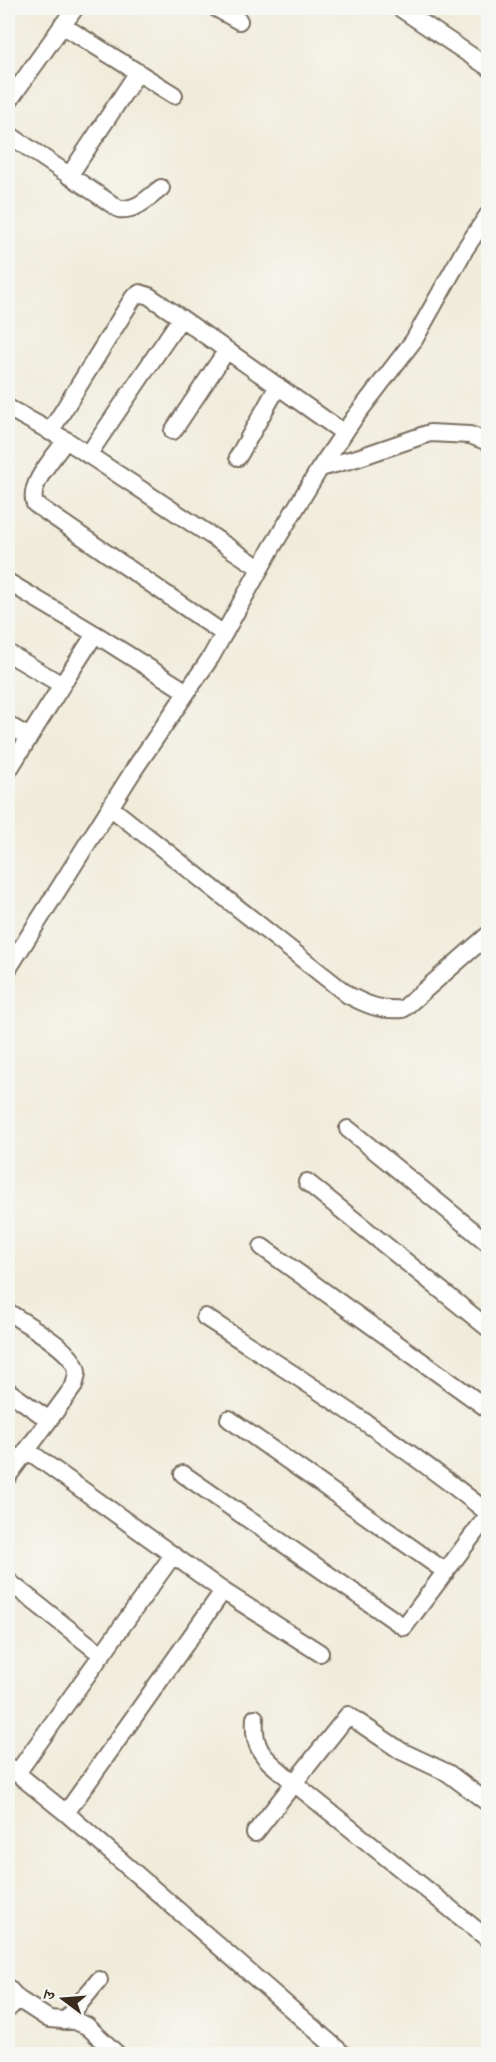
<svg xmlns="http://www.w3.org/2000/svg" width="496" height="2062" viewBox="0 0 496 2062" font-family="'Old Standard TT','Noto Serif Devanagari',serif">
	<style>
		.lines { fill: none; stroke-linecap: round; stroke-linejoin: round }
		.street-casing { stroke: #7a6e60; stroke-width: 20 }
		.street { stroke: #fff; stroke-width: 16 }
	</style>
	<rect width="100%" height="100%" fill="#f6f6f2"/>
	<filter id="ink" filterUnits="userSpaceOnUse"><feTurbulence type="fractalNoise" baseFrequency=".0167" numOctaves="2"/><feDisplacementMap in="SourceGraphic" scale="12" xChannelSelector="R" yChannelSelector="G"/><feConvolveMatrix kernelMatrix="1 2 1 2 8 2 1 2 1" color-interpolation-filters="sRGB"/></filter>
	<filter id="wash" filterUnits="userSpaceOnUse"><feTurbulence type="fractalNoise" baseFrequency=".008" numOctaves="4" result="noise"/><feDisplacementMap in="SourceGraphic" scale="24" xChannelSelector="R" yChannelSelector="G"/><feGaussianBlur stdDeviation="1.35" result="paint"/><feColorMatrix in="noise" values="0 0 0 0 0 0 0 0 0 0 0 0 0 0 0 0 0 1.4 0 .05"/><feComposite in="paint" operator="in"/></filter>
	<g filter="url(#wash)">
		<rect width="100%" height="100%" fill="#f0ecda"/>
	</g>
	<g filter="url(#ink)">
		<g class="lines">
			<g class="street-casing">
				<path id="street" d="M216,8l23,13
					M400,8l88,59
					M62,25l112,70
					M8,102l67,-94
					M8,134l111,75c18,2 29,-11 42,-21
					M69,176l69,-104
					M8,408l58,32 194,128
					M173,431l54,-81
					M50,432l83,-134 7,-5 9,3 32,22 163,115
					M66,440c-11,16 -39,45 -31,64l189,130
					M88,455l93,-137
					M238,457l40,-71
					M320,468l37,-10 73,-25 40,2 18,7
					M8,582l87,52
					M8,653l54,32 33,-51 92,58
					M8,725l21,12
					M8,771l54,-86
					M110,807l238,188c19,10 33,16 55,14l85,-74
					M8,969l127,-201 76,-111 60,-108 49,-81 35,-51 59,-77 51,-91 23,-34
					M348,1129l140,114
					M307,1182l181,146
					M262,1247l226,162
					M8,1312c16,11 68,39 69,60 0,4 -2,10 -3,14l-66,90
					M205,1317c96,62 194,124 283,196
					M8,1391l41,29
					M229,1419l217,153
					M27,1450l196,141 97,62
					M183,1474l221,153 84,-112
					M8,1581l94,74
					M255,1718c-3,37 14,42 39,65l-39,50
					M8,1766l58,47 277,241
					M17,1773l156,-218
					M488,1803l-40,-30 -47,-22 -53,-36 -54,68 194,156
					M66,1813l157,-222
					M8,1988l10,11
					M8,2009l10,-10 31,20 26,2 12,5 30,28
					M65,2021l34,-41"/>
			</g>
			<use href="#street" class="street"/>
		</g>
	</g>
	<rect width="496" height="2062" fill="none" stroke="#f6f6f2" stroke-width="30"/>
	<g transform="translate(63 1999) rotate(286)" stroke="#f6f6f2" stroke-width="4.5" paint-order="stroke">
	<path d="M0-4.5L10 22L0 15L-10 22Z" fill="#3b2a1e"/>
	<text y="-9" font-size="16" font-weight="bold" text-anchor="middle" fill="#3b2a1e">उ</text>
	</g>
</svg>
